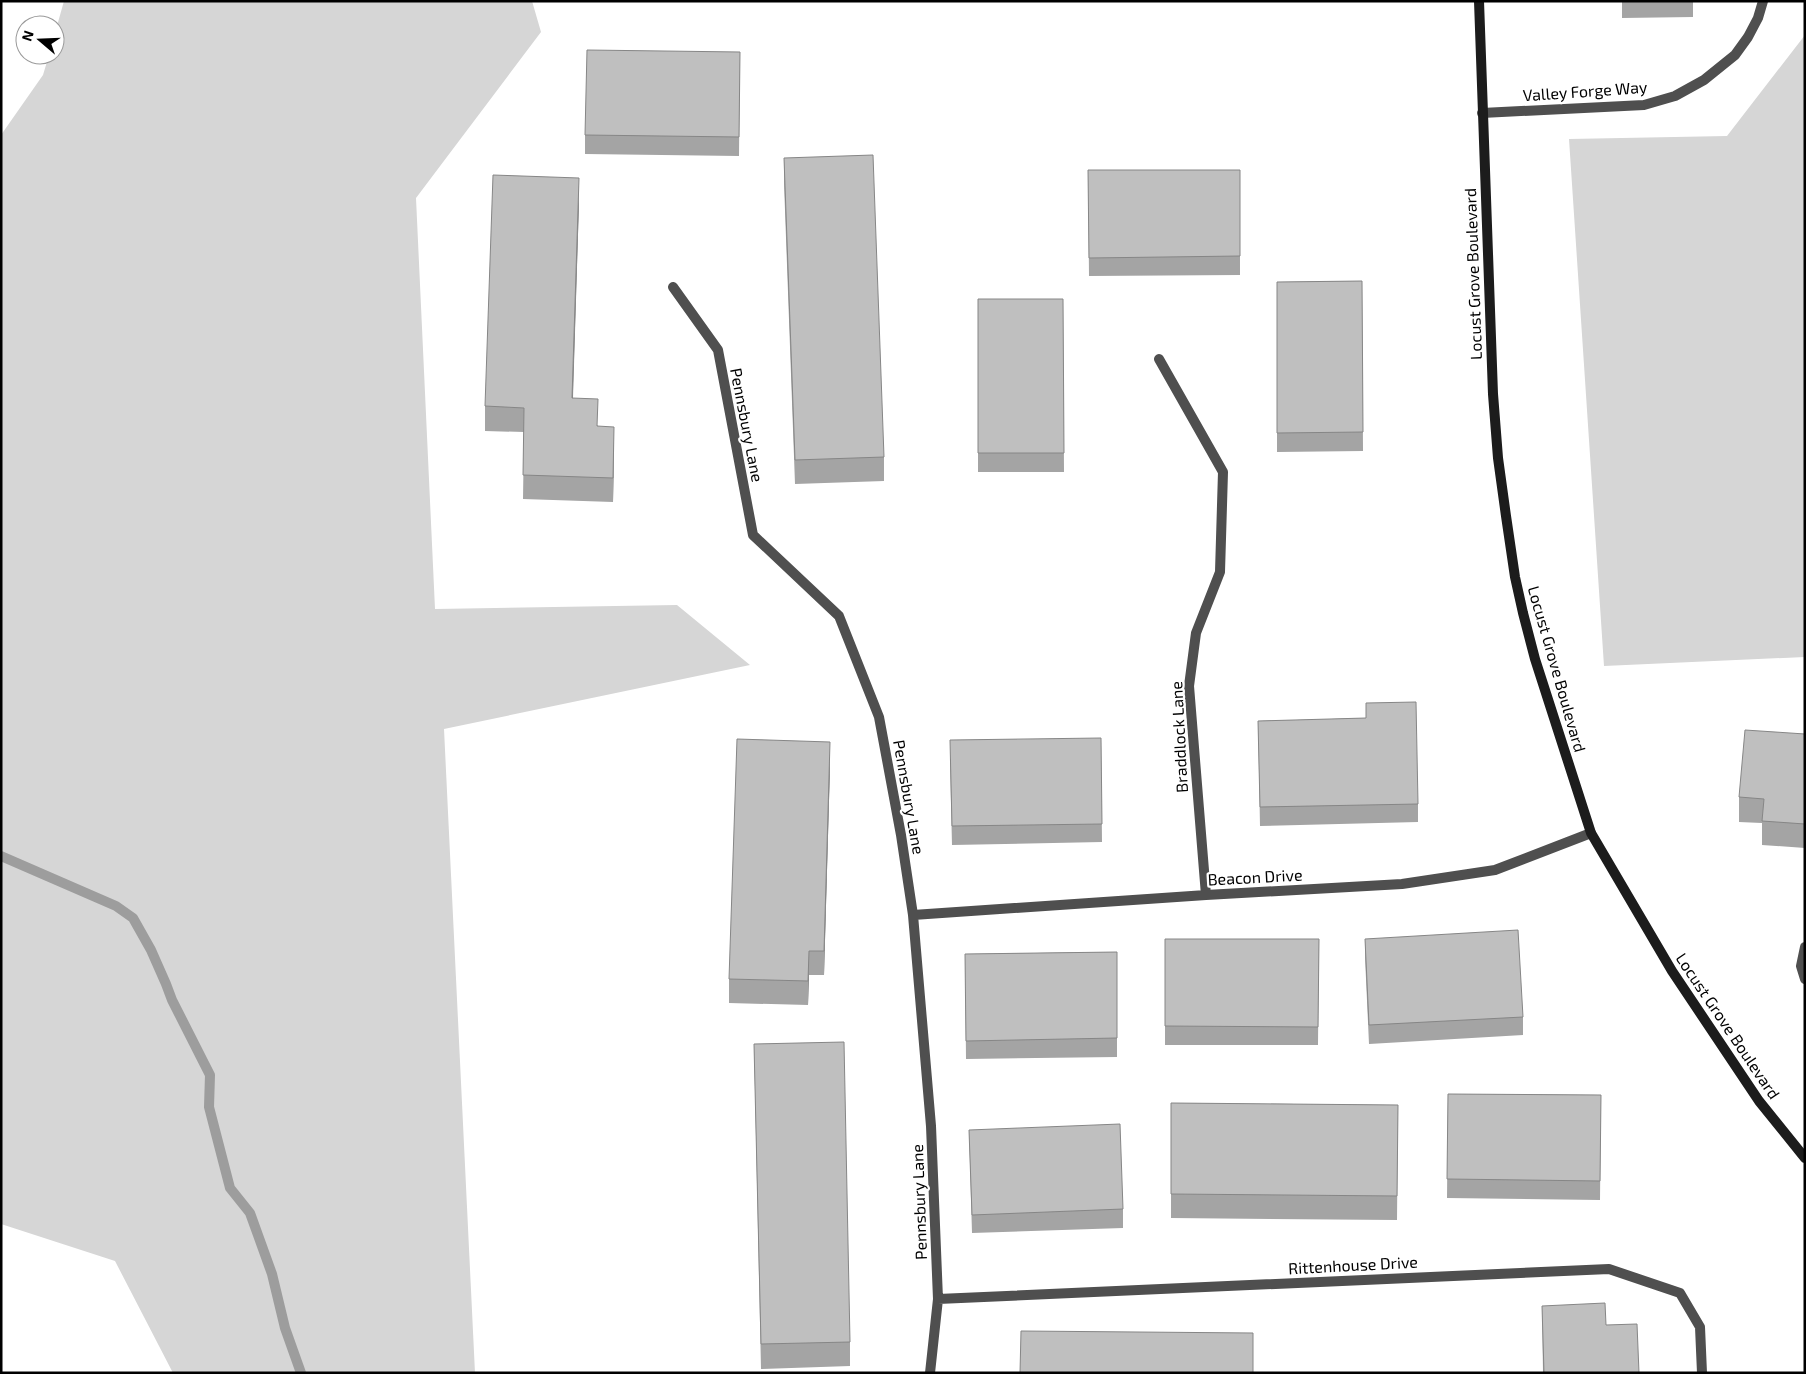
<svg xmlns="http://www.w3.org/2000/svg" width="1806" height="1374" viewBox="0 0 1806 1374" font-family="'Exo 2',sans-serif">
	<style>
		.green { fill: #d6d6d6 }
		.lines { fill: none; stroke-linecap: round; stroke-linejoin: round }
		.stream { stroke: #9d9d9d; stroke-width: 10 }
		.street { stroke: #4f4f4f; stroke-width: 10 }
		.secondary { stroke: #1c1c1c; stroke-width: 10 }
		.wall { fill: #a4a4a4 }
		.shaded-wall { fill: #868686 }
		.building { fill: #bfbfbf; stroke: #868686 }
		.labels { text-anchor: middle; stroke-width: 4.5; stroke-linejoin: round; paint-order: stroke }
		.street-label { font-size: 16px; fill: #000; stroke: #fff }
	</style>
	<rect width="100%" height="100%" fill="#fff"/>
	<path class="green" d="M64,1h468l9,31 -125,166 19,411 242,-4 73,60 -306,64 31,644h-302l-58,-112 -114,-37v-1089l42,-60 6,-20h6v-22z
		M1805,35v622l-201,9 -35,-527 158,-3z"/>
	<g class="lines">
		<path class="stream" d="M1,856l115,50 17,12 18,32 15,34 6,16 38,75 -1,32 21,81 20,25 22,61 13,54 16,45"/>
		<path class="street" d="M1482,113l162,-8 31,-9 29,-16 31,-25 13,-18 10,-19 5,-17
			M673,287l45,63 35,185 86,81 40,101 22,118 12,80 18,211 7,173 -8,74
			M1159,359l64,113 -3,100 -24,61 -7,53 17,209
			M913,915l293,-20 196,-11 93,-14 96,-37
			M1805,947l-4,19 4,13
			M938,1299l671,-30 71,24 20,34 2,46"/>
		<path class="secondary" d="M1479,1l14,393 5,64 8,58 9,61 8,36 12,46 56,174 81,138 87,130 46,57"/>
	</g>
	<path class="wall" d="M1622,1h71v16l-71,1z
		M740,52l-1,104 -154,-2v-19z
		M784,158l100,299v24l-89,3 -11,-301z
		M1088,170h152v105l-151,1z
		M579,202l-6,196 25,28 16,25 -1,51 -90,-3 1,-67 -39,-1v-25z
		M1362,281l1,170 -86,1v-170z
		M978,299h85l1,173h-86z
		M1366,703l52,101v18l-158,4 -2,-105 108,-3z
		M1805,734v114l-43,-3v-22l-23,-1v-25z
		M1101,738l1,104 -150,3 -2,-86z
		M830,766l-6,209h-15l-1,30 -79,-2v-24z
		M1165,939h154l-1,106h-153z
		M1365,939l158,78v18l-154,9 -4,-87z
		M1117,952v105l-151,2 -1,-105z
		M754,1044l96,298v24l-89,3z
		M1448,1094l153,1 -1,105 -153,-2z
		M1171,1103l227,2 -1,115 -226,-2z
		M969,1130l154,79v19l-151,5z
		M1542,1306l64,19 33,48h-96z"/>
	<path class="shaded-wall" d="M579,178v24l-7,220v-24z
		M614,427v24l-1,51v-24z
		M830,742v24l-6,209v-24z
		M809,951v24l-1,30v-24z"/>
	<path class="building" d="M587,50l153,2 -1,85 -154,-2z
		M873,155l11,302 -89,3 -11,-302z
		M1088,170h152v86l-151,2z
		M493,175l86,3 -7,220 26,1 -1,27 17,1 -1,51 -90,-3 1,-67 -39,-2z
		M1362,281l1,151 -86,1v-151z
		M978,299h85l1,154h-86z
		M1416,702l2,102 -158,3 -2,-86 108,-3v-15z
		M1745,730l60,4v90l-43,-3 2,-22 -25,-2z
		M1101,738l1,86 -150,2 -2,-86z
		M737,739l93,3 -6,209h-15l-1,30 -79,-2z
		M1518,930l5,87 -154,8 -4,-86z
		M1165,939h154l-1,88 -153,-1z
		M1117,952v86l-151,3 -1,-87z
		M844,1042l6,300 -89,2 -7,-300z
		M1448,1094l153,1 -1,86 -153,-2z
		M1171,1103l227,2 -1,91 -226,-2z
		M1120,1124l3,85 -151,6 -3,-85z
		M1605,1303l1,22 31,-1 2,49h-95l-2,-67z
		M1021,1331l232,2v40h-233z"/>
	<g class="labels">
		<g class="street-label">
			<text transform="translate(1585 91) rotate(-4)" y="6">Valley Forge Way</text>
			<text transform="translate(1473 274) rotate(-92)" y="6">Locust Grove Boulevard</text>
			<text transform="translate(747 425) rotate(79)" y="6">Pennsbury Lane</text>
			<text transform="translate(1557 669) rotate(74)" y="6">Locust Grove Boulevard</text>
			<text transform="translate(1179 737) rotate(-93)" y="6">Braddlock Lane</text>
			<text transform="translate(909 797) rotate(80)" y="6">Pennsbury Lane</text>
			<text transform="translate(1255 877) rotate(-3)" y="6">Beacon Drive</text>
			<text transform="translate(1728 1026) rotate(56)" y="6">Locust Grove Boulevard</text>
			<text transform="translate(919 1202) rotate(-92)" y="6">Pennsbury Lane</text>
			<text transform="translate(1353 1265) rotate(-3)" y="6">Rittenhouse Drive</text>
		</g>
	</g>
	<rect width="1806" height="1374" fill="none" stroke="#000000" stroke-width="5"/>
	<g transform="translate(40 40) rotate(289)"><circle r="24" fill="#ffffff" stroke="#999999"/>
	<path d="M0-4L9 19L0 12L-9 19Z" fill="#000000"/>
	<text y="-8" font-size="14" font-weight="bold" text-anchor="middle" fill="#000000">N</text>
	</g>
</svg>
